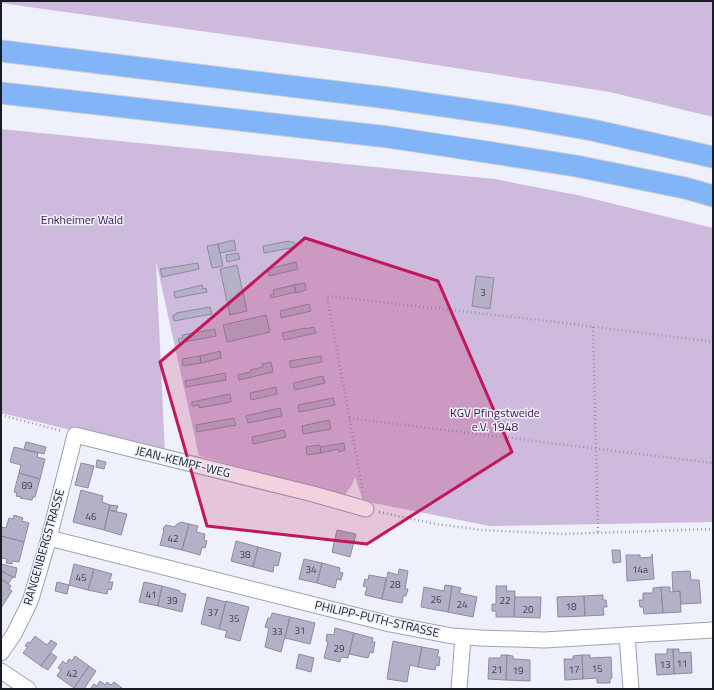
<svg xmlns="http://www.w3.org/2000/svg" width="714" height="690" viewBox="0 0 714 690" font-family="'Titillium Web',sans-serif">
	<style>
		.green { fill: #cebadc }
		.building { fill: #b4b0c8; stroke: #8d8aa0 }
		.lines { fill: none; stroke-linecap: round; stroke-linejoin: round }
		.minor-casing { stroke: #9ca2b9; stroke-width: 17 }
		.highway-casing { stroke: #cdcdcf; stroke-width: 23 }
		.path { stroke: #979aa3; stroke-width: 2.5; stroke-dasharray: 1 3; stroke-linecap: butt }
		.minor { stroke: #fff; stroke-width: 15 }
		.highway { stroke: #82b5f8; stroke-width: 21 }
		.marked { fill: #c2185b; fill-opacity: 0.2; stroke: #c2185b; stroke-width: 3; stroke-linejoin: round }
		.labels { text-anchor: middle; stroke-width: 3; stroke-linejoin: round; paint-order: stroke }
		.number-label { font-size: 10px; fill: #40414e }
		.park-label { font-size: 12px; fill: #3a164f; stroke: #eef1fb }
		.street-label { font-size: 12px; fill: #1a1c25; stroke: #eef1fb }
	</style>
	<rect width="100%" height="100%" fill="#eef1fb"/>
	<path class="green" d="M1,1h712v116l-103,-25 -245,-38 -364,-51z
		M1,129l493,50 83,16 136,33v294l-223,4 -127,-25 -8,-24 -3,8 -7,10 -146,-39 -43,-195 9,192 -164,-40z"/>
	<path class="building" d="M234,240l2,10 -16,3 -2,-9z
		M289,241l1,1h4l2,5 -32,6 -1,-7z
		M218,244l5,22 -11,2 -5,-22z
		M238,253l2,6 -13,3 -1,-7z
		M296,262l2,7 -29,7 -1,-7z
		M198,263l1,6 -37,8 -2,-8z
		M237,265l10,46 -17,4 -10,-46z
		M476,276l18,2 -4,31 -18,-3z
		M305,283l1,7 -10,3 -2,-8z
		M202,285l1,4 3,-1 1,4 -32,6 -1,-6z
		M294,285l2,7 -25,6 -1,-3 4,-1 -1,-4z
		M309,304l2,7 -30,7 -1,-7z
		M210,307l2,7 -38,7 -1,-6h3v-2z
		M266,315l4,17 -43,10v-1l-4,-16z
		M314,327l2,6 -32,7 -2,-7 23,-5v1z
		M215,329l1,7 -37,7 -1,-4 5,-1 -1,-3z
		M220,351l1,7 -20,5 -1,-7z
		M200,356l1,7 -18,3 -1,-7z
		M321,356l1,6 -31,6 -2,-7z
		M271,362l2,10 -34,8 -1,-5 13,-3 -1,-2 13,-3 -1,-3z
		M225,373l1,7 -40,7 -1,-6z
		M323,376l2,7 -30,7 -2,-7z
		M276,387l1,7 -26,6 -1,-7z
		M230,394l1,8 -32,6v-3l-7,1v-4z
		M333,398l2,7 -36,7 -1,-7z
		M280,408l2,8 -34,7 -2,-7z
		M234,418l2,7 -39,7 -1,-7z
		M329,420l2,9 -28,5 -1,-8z
		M284,430l2,7 -33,7 -1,-7z
		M26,442l20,5 -2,7 -20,-5z
		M344,443l1,7 -6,2 -1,-3 -17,4 -1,-6z
		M320,445l1,8 -14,2 -1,-8z
		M14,447l24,6 -1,4 8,2 -5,20 -21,-6 2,-8 -11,-3z
		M97,460l9,2 -2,7 -8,-2z
		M81,463l13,3 -6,22 -13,-3z
		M19,473l21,6 -5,18h-2l-1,3 -12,-2 1,-1 -5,-1 1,-3 -3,-1z
		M81,490l22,6 -1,6 8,3 -6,25 -31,-8z
		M110,505l8,1 -2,6 -7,-2z
		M109,510l18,4 -6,21 -17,-5z
		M14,515l9,3 -1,3 7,2 -5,19 -23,-6v-9l5,1 3,-10 4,1z
		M181,522l8,2 -7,26 -22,-5 4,-15h-1l1,-3 2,-2 9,2 1,-2z
		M189,524l9,2 -2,6 9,2 -1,6 3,1 -2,7 -3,-1 -2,8 -18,-5z
		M337,530l19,4 -6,23 -18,-5z
		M1,536l23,6 -5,20 -7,-1v3l-6,-1 1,-4 -6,-1z
		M236,541l22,6 -5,20 -22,-6z
		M258,547l23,6 -3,13 -4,-1 -1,7 -20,-5z
		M612,550h8l1,12 -8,1z
		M652,554l2,25 -27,2 -1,-26h14v3l12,-1z
		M304,559l18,4 -5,20 -18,-4z
		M322,563l18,5 -1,4 4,1 -2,7 -4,-1 -2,9 -18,-5z
		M1,564l16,4 -2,10 -14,-7z
		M74,564l20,5 -6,21 -19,-5z
		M94,569l18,5 -3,8h4l-2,8 -3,-1 -1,5 -19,-4z
		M399,569l9,2 -3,18h3l-2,7h-3l-1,7 -20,-4 6,-27 10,3z
		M1,571l12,6 -5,7 -5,-4 -2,3z
		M690,571l1,9h8l2,23 -20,1 -1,-13 -7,1 -1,-20z
		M369,575l17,3 -4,21 -17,-4 2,-8 -4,-1 2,-7 3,1z
		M3,580l8,6 -2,3 3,2 -11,17v-25z
		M57,582l12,3 -2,9 -12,-3z
		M144,582l18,4 -4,20 -19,-4z
		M445,585l7,1 -4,26 -27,-5 3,-20 20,4z
		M162,586l18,5v2l6,1 -4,18 -24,-6z
		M452,586l9,2 -2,5 18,4 -4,20 -25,-5z
		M496,586h11l-1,5h9l-1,26h-18v-6h-4v-7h4z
		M661,587h9v5l10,-1 1,21 -18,1z
		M661,587l2,26 -19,1 -1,-7h-3l-1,-7h4v-7h10v-5z
		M603,595v5h3l1,7h-4l1,8 -19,1 -1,-20z
		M584,596l1,20 -27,1 -1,-20z
		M207,597l19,5 -7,27 -18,-5z
		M515,597h26l-1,21 -26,-1z
		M226,601l23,6 -9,34 -15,-4 2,-6 -8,-2z
		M272,613l18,4 -9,35 -16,-5 4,-19 -4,-1 3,-9h3z
		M290,617l25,6 -5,21 -25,-6z
		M335,628l19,5 -6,25 -7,-1 -1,5 -16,-4 4,-16 -2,-1 1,-7 7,1z
		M354,633l19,5 -1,4h3l-2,11 -3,-1 -2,6 -19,-4z
		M35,636l12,9 4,-5 6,4 -16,22 -18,-13 5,-6 -3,-1 3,-4 2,1z
		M393,641l29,6 -4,20 -8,-2 -3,17 -20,-3z
		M422,647l17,3 -2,7h3l-1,9 -3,-1 -1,5 -17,-3z
		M667,649h6l1,25 -17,1 -2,-21h12z
		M673,649h6v4l12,-1 1,21 -18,1z
		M51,653l6,4 -9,13 -7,-4z
		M299,654l15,4 -3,14 -15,-4z
		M501,655h6l-1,25 -18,-1 1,-21h12z
		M507,655l6,1v3l17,1v21l-24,-1z
		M582,655h8v3l21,-1 1,21h-2v5h-13v-5l-14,1z
		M582,655l1,24 -18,1 -1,-21h9v-3z
		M75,656l14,10 -15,22 -17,-12 4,-6 -3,-2 5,-7 3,3 3,-5 3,2z
		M89,666l7,5 -12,18h-9l-1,-1z
		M100,681l6,4 1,-3 4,3 3,-3 8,6 -1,1h-31l4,-5 3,2z"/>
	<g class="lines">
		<g class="minor-casing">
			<path id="minor" d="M49,538l341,86 62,12 29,2 63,2 169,-10
				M627,635l4,54
				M1,653l13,-19 12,-24 5,-11 18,-61 26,-103 238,59 53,15
				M1,671l27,18
				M459,689l4,-52"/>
		</g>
		<g class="highway-casing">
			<path id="highway" d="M1,51l387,47 125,18 79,14 121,27
				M1,93l387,44 99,15 89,14 109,22 28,8"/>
		</g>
		<path class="path" d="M593,327l5,206
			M1,415l61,16
			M349,418l364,45
			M363,492l-36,-196 212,24 174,22
			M379,512l57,12 46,6 82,4 149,-5"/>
		<use href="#minor" class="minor"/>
		<use href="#highway" class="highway"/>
	</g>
	<path class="marked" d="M305,238l133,43 74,171 -145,92 -160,-18 -47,-164z"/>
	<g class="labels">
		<g class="number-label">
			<text x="483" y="296">3</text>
			<text x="27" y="489">89</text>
			<text x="91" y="520">46</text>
			<text x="173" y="542">42</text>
			<text x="245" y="558">38</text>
			<text x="311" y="573">34</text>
			<text x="640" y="573">14a</text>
			<text x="81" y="581">45</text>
			<text x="395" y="588">28</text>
			<text x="151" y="598">41</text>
			<text x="436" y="603">26</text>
			<text x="172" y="604">39</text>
			<text x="505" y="604">22</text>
			<text x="462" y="608">24</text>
			<text x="571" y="610">18</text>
			<text x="528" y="613">20</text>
			<text x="213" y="616">37</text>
			<text x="234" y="622">35</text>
			<text x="300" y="634">31</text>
			<text x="277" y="635">33</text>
			<text x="339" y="652">29</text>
			<text x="682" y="667">11</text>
			<text x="665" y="668">13</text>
			<text x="597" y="672">15</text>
			<text x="497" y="673">21</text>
			<text x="574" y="673">17</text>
			<text x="518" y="674">19</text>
			<text x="72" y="677">42</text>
		</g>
		<g class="park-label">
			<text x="82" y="224">Enkheimer Wald</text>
			<text x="495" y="417">KGV Pfingstweide<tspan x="495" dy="14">e.V. 1948</tspan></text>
		</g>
		<g class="street-label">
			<text transform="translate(183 462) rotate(14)" y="4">JEAN-KEMPF-WEG</text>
			<text transform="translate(44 547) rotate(-74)" y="4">RANGENBERGSTRASSE</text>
			<text transform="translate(377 619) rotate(13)" y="4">PHILIPP-PUTH-STRASSE</text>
		</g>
	</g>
	<rect width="714" height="690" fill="none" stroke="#1a1c25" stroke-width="4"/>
</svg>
